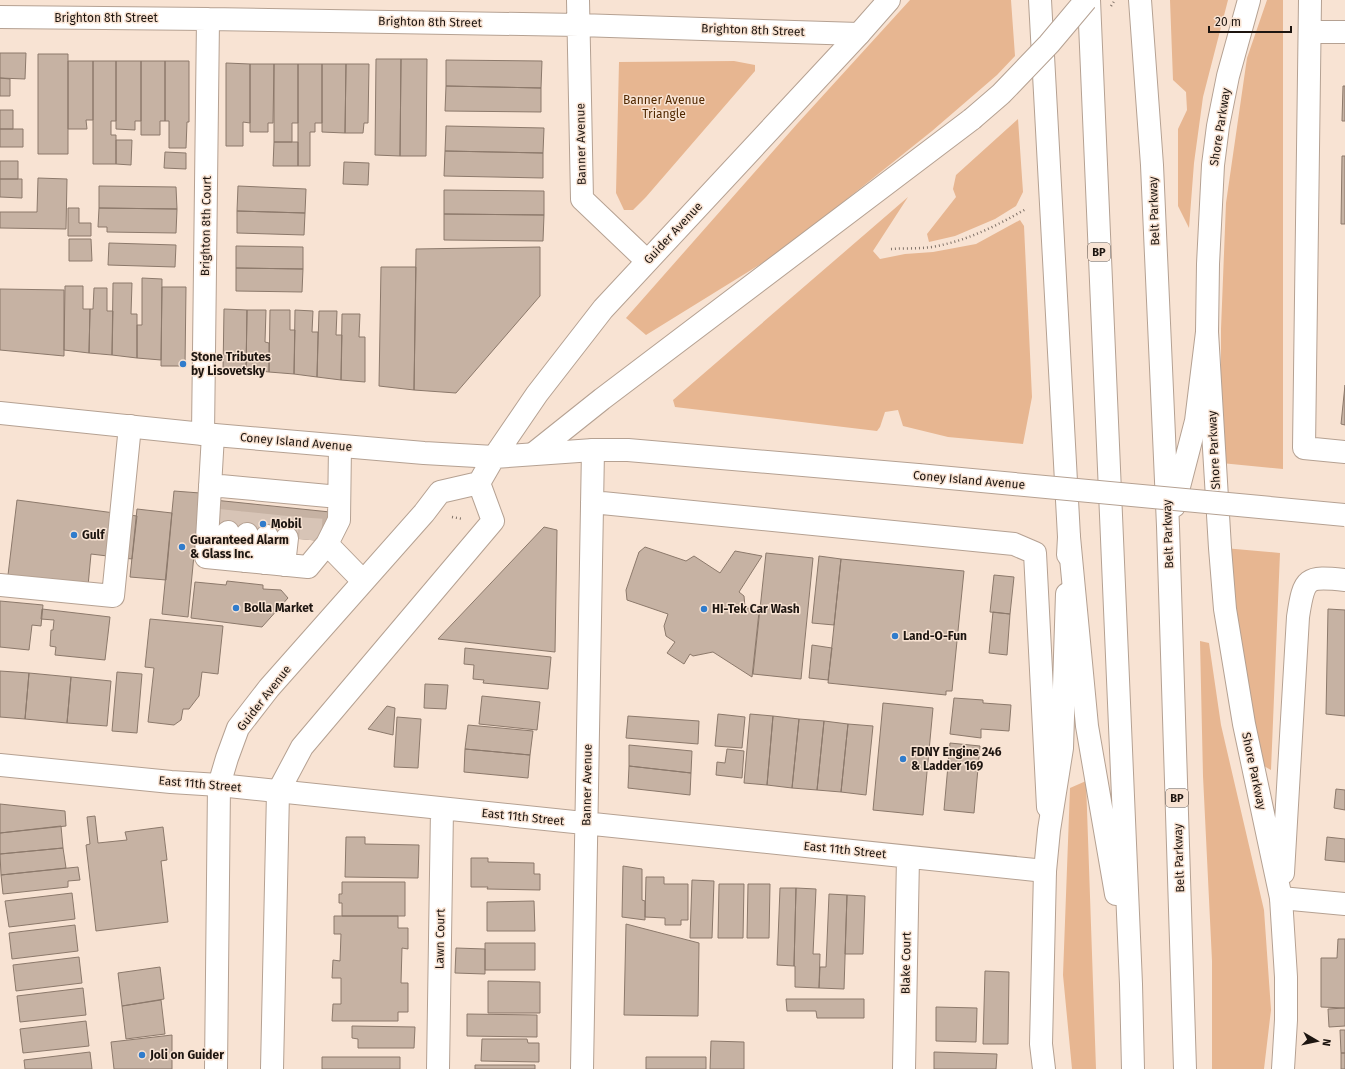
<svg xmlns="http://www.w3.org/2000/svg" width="1345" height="1069" viewBox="0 0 1345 1069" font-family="'Fira Sans',sans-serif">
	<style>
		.green { fill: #e7b691 }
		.building { fill: #c6b2a3; stroke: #8c796b }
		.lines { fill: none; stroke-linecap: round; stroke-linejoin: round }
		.minor-tunnel { stroke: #d7c4b6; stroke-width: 22; stroke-dasharray: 22 11; stroke-linecap: butt }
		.minor-casing { stroke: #b5a192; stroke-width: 24 }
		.major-casing { stroke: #b5a192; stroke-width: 24 }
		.highway-casing { stroke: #b5a192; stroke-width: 24 }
		.path { stroke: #817369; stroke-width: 2.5; stroke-dasharray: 1 3; stroke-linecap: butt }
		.minor { stroke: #fff; stroke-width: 22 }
		.major { stroke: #fff; stroke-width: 22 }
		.highway { stroke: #fff; stroke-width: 22 }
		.major-bridge-casing { stroke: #b5a192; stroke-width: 24; stroke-linecap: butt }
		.highway-bridge-casing { stroke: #b5a192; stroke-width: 24; stroke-linecap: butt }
		.path-bridge { stroke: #817369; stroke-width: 2.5; stroke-dasharray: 1 3; stroke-linecap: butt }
		.major-bridge { stroke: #fff; stroke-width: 22 }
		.highway-bridge { stroke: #fff; stroke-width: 22 }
		.poi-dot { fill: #307ccc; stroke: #f8e3d3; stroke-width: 1.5 }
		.labels { text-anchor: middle; stroke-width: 3; stroke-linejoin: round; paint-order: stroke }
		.shield { fill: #f8e3d3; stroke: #5f534a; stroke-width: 1 }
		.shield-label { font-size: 11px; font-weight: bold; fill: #1d1510 }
		.street-label { font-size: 12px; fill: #1d1510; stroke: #f8e3d3 }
		.park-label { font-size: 12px; fill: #512800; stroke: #f8e3d3 }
		.poi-label { font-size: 12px; font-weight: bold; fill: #1d1510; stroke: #f8e3d3; text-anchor: start }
	</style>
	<rect width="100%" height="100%" fill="#f8e3d3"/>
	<path class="green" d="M910,0h101l4,56 -18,19 -65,56 -150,120 -136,84 -20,-17 171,-194z
		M1170,0h58l-25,97 -9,66 -5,65 -11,-22v-77l9,-19 -1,-18 -13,-12z
		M1267,0h16v469l-62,-6v-134l5,-126 21,-145z
		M734,61l21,4v6l-109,126 -13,13h-9l-8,-17 3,-131z
		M1018,119l5,73 -7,14 -21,13 -40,17 -26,6 -2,-8 29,-37 -3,-8 3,-14z
		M908,197l-35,54 7,8 25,-5 28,-2 43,-8 44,-24 4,6 8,171 -9,47 -75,-7 -45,-11 -5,-16 -13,2 -5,15 -3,4 -202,-24 -2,-7z
		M1224,548l56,5 -9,217 -9,-5z
		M1200,641l9,2 12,82 43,185 7,100 -7,59h-52v-108l-9,-185z
		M1086,781l10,288h-24l-9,-94 7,-187z"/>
	<path class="building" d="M0,53h26l-1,26 -25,-1z
		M38,54h30v100h-30z
		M376,59h25l-1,97 -25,-1z
		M401,59h26l-1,97h-26z
		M446,60l96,1 -1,27 -95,-2z
		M68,61h25v59h-7l1,9h-19z
		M93,61h23v60h-5v14h5v29h-23z
		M116,61h25v60h-6v9l-19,-1z
		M141,61h24v60h-5v14h-19z
		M165,61h24v61h-2l-1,26h-17v-27h-4z
		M226,63l24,1v59l-7,-1v24h-17z
		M250,64h24l-1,59h-5v9h-18z
		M274,64h24v59h-6v19h-18z
		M298,64h24v59h-7v9h-5v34h-12z
		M322,64h24l-1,69 -23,-1z
		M346,64h23l-1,59h-4l-1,10h-18z
		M0,78l10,1v17h-10z
		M446,86l95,2v24l-96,-1z
		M1343,86h2v35h-3z
		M0,110h13v19h-13z
		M446,126l98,2 -1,25 -98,-2z
		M0,129h23v18h-23z
		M116,140h16l-1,25 -15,-1z
		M274,142h24v24h-25z
		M445,151l98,2v25l-99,-2z
		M165,152l21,1v16l-22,-1z
		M1342,156h3v68h-4z
		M0,161h18v18h-18z
		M344,162l25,1 -1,22 -25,-1z
		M38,178l29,1 -1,50 -66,-1v-16h37z
		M0,179h22v19l-22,-1z
		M99,186l77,1 1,22 -78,-1z
		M238,186l68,3 -1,24 -68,-2z
		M444,190l100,1v24l-100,-1z
		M68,208h11v15h12v13h-23z
		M99,208l78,1 -1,24 -69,-1v-5h-9z
		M237,211l68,2 -1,22 -67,-2z
		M444,214l100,1 -1,26 -99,-1z
		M69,239h22l1,22h-23z
		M109,243l67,2 -1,22 -67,-2z
		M236,246l67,1v22l-67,-1z
		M540,247v49l-84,97 -42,-3 2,-141z
		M381,267h35l-2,123 -35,-4z
		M236,268l67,1 -1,23 -66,-1z
		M142,278l20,1 -1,81 -24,-2v-33h5z
		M113,283h19l-1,31h6v44l-25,-3z
		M65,286h18v23h7l-1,44 -25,-3z
		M162,287h24l-1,79h-24z
		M94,288h13v23h6l-1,44 -23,-2 1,-44h3z
		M0,289l64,1v66l-64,-6z
		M224,309l23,1 -1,64 -23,-3z
		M247,310h19l-1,32 4,1v29l-23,-3z
		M270,310h20v20h5l-1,44 -25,-2z
		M295,310l18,1 -1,21h6l-1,45 -23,-3z
		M319,311h18l-1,24h6l-1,45 -24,-3z
		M342,314h18l-1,23h6v45l-24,-2z
		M1345,385v40l-4,-1z
		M174,491l26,2 -12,124 -26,-3z
		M17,500l120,16 -5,43 -41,-5 -3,32 -80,-11z
		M214,500l116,12 -4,29 -115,-11z
		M137,509l35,4 -6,67 -36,-3z
		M544,527l13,3 -2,122 -117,-13z
		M645,547l41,14 8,-5 26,17 15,-22 27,5 -23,36 5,4 1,11 14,5 -7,65 -39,-25 -20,4 -3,-2 -6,10 -17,-11 8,-11 -9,-6 -2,-10 4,-12 -41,-14 -1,-10 13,-38z
		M766,553l47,5 -12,121 -48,-5z
		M819,556l22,3 -7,66 -22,-2z
		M841,559l123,12 -12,120h-6v4l-118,-12z
		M994,575l20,2 -4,37 -20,-2z
		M227,581l36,4v4l18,1 7,8 -26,29 -71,-9 4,-36 31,3z
		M0,601l43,4 -2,21 -9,-1 -3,25 -29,-3z
		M42,609l68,8 -5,43 -50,-5 1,-8 -6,-1 1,-16h2l1,-10 -13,-1z
		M1328,609l17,1v106l-19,-2z
		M993,612l17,2 -3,41 -18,-2z
		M150,619l73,7 -5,48 -16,-2 -3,24 -10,13h-6l-2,11 -7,5 -26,-3 6,-54 -9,-1z
		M812,645l20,3 -4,32 -19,-2z
		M465,648l86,9 -3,32 -65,-6 1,-3 -11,-1 1,-14 -10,-1z
		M0,671l29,2 -4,46 -25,-2z
		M117,672l25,2 -5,59 -25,-2z
		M29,673l42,4 -4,46 -42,-4z
		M71,677l40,4 -4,45 -40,-3z
		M425,684l23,1 -2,24 -22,-1z
		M482,696l58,6 -3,28 -58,-6z
		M954,698l29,2v3l28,2 -2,26 -28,-2v9l-31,-4z
		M883,703l50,5 -10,107 -50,-5z
		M387,706l8,2 -2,27 -25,-6z
		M718,714l27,3 -3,31 -27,-2z
		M750,714l23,2 -6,69 -23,-2z
		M628,716l71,5 -1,23 -72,-6z
		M773,716l26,3 -7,69 -25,-3z
		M397,717l24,2 -3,49 -24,-1z
		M799,719l25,2 -7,69 -25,-2z
		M824,721l24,3 -7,68 -24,-2z
		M848,724l25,2 -7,69 -25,-3z
		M468,725l65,6 -3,24 -65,-6z
		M950,743l30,3 -6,67 -30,-3z
		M629,745l63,6 -1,22 -62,-7z
		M465,749l65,6 -2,23 -64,-6z
		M727,749l17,2 -2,27 -26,-3 1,-13 8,1z
		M629,766l62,7 -1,22 -62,-7z
		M1336,789l9,1v20l-11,-2z
		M0,804l65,7 1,15 -66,7z
		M95,816l3,27 29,-3 -2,-8 38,-5 4,33 -6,1 7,61 -72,9 -10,-86 4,-1 -3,-27z
		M61,826l2,22 -63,6v-21z
		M346,837h19v7l54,1 -1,33 -73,-1z
		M1327,837l18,2v23l-20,-2z
		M63,848l3,20 -65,7 -1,-21z
		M471,858h17v4l46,1v11h6v16l-53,-1 1,-2h-17z
		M623,866l19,3v31l3,1v19l-23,-3z
		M78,867l2,13 -12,1v6l-65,7 -2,-19z
		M646,877h18v7h24v36h-7v5h-16v-7l-20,-1z
		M692,880l22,1 -2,57h-22z
		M342,882h63v34h-63v-13h-3v-9h3z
		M719,884h25l-1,54h-25z
		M748,884h22l-1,54h-22z
		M780,888h16l-2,78 -17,-1z
		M796,888l20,1 -3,65h7l-1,34 -24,-1v-21h-1z
		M72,893l3,26 -66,8 -4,-26z
		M829,894l18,1 -3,94 -25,-1 1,-21h6z
		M847,895l18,1 -2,58h-18z
		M534,901l1,30h-48v-29z
		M334,916h64v12h10v21l-6,-1 -1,35h7v29h-10v9h-66l1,-17h8v-26h-9l1,-18 7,1 1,-27h-7z
		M626,924l73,19 -1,73 -74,-1z
		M75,925l3,26 -66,8 -3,-26z
		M1338,939h7v69l-24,-1v-49h16z
		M485,943h50v27h-50z
		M456,948l29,1v25l-30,-1z
		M79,957l3,26 -66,8 -3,-26z
		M160,967l4,32 -42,7 -4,-33z
		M985,971l24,1 -1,72h-25z
		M488,981l52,1v31h-52z
		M83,988l3,27 -66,7 -3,-26z
		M786,999h78v19h-47l-1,-7h-29z
		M161,1000l4,34 -39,5 -4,-33z
		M936,1007l41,1 -1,34 -40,-1z
		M1345,1008v18l-16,1 -1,-18z
		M467,1014l70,1v22l-70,-1z
		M86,1021l3,25 -66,7 -3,-24z
		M352,1026l63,1 -1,21h-56v-9l-6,-1z
		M1340,1030h5v23h-4z
		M172,1035v34h-58l-3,-27z
		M482,1039h45l1,4h11v19l-58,-1z
		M711,1041l33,1v27h-34z
		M90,1052l2,17h-67l-1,-9z
		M934,1052l63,2 -1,15h-62z
		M1341,1053h4v16h-4z
		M322,1057h78v12h-78z
		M646,1057h60v12h-60z
		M475,1065h60v4h-60z"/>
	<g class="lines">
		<path class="minor-tunnel" d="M228,532l3,-30
			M247,534l3,-30
			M267,536l3,-30
			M287,538l2,-30
			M310,540l2,-30"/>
		<g class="minor-casing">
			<path id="minor" d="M578,0l4,199 65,62
				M1310,0l-6,448 41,4
				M0,17l208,2 371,6 280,9
				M1310,32h35
				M203,434l5,-415
				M213,435l-7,122 102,10
				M210,485l129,12
				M592,502l422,42 21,9 13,254
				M327,544l36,37
				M226,559l2,-27
				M244,561l3,-27
				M264,563l3,-27
				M284,565l3,-27
				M308,567l19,-23 12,-24 1,-74
				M0,585l113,11 17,-170
				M0,765l171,17 48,3 826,86
				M1281,898l64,6
				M438,1069l4,-260
				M582,1069l11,-619
				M904,1069l4,-212"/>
		</g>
		<g class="major-casing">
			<path id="major" d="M1040,0l29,537 -1,18
				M1249,0l-21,76 -10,50 -5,39 -5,99 -1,68 13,216 5,61 19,115 37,174 5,79v43l-3,49
				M0,413l203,21 221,19 70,4 99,-7h35l290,25
				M1283,873l15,-256c6,-40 8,-41 47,-37
				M216,1069l3,-284 8,-27 11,-30 31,-40 155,-175 16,-21 39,-9 15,-26 43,-63 66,-85 256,-275 30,-34
				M272,1069l6,-277 24,-45 191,-226 -14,-38
				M1044,1069l-3,-25 4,-173 4,-41 13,-82 5,-154"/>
		</g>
		<g class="highway-casing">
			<path id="highway" d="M1089,0l42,984 2,85
				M1140,0l12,165 16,361 17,543
				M533,454l69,-55 370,-280
				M1174,506l22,-85 11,-89
				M1069,537l18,189 29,168"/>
		</g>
		<path class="path" d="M891,249c13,-1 27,0 41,-2 35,-6 64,-21 94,-38
			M452,517l11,2"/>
		<use href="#minor" class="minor"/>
		<use href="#major" class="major"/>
		<use href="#highway" class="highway"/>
		<g class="major-bridge-casing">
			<path id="major-bridge" d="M918,475l427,40"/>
		</g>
		<g class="highway-bridge-casing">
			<path id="highway-bridge" d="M972,119l29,-25 48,-50 37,-44"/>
		</g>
		<path class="path-bridge" d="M1111,6l4,-6"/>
		<use href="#major-bridge" class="major-bridge"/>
		<use href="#highway-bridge" class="highway-bridge"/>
	</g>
	<g class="poi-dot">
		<circle cx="183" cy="364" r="4"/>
		<circle cx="263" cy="524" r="4"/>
		<circle cx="74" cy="535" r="4"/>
		<circle cx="182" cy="547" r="4"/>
		<circle cx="236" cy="608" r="4"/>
		<circle cx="704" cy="609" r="4"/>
		<circle cx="895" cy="636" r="4"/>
		<circle cx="903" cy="759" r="4"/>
		<circle cx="142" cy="1055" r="4"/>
	</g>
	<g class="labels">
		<g class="shield">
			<rect x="1088" y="243" width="22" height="18" rx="3"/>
			<rect x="1166" y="789" width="22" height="18" rx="3"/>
		</g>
		<g class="shield-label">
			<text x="1099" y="256">BP</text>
			<text x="1177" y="802">BP</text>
		</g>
		<g class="street-label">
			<text x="106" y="22">Brighton 8th Street</text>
			<text transform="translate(430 22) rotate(1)" y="4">Brighton 8th Street</text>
			<text transform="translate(753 30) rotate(2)" y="4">Brighton 8th Street</text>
			<text transform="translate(1220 127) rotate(-81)" y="4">Shore Parkway</text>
			<text transform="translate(581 144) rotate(-91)" y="4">Banner Avenue</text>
			<text transform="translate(1154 211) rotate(-92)" y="4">Belt Parkway</text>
			<text transform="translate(206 226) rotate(-89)" y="4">Brighton 8th Court</text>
			<text transform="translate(673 233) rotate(-47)" y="4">Guider Avenue</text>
			<text transform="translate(296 442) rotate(5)" y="4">Coney Island Avenue</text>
			<text transform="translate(1214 450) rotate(-93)" y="4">Shore Parkway</text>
			<text transform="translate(969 480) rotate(5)" y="4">Coney Island Avenue</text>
			<text transform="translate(1168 534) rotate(-92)" y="4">Belt Parkway</text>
			<text transform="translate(264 698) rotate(-52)" y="4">Guider Avenue</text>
			<text transform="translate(1254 771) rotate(78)" y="4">Shore Parkway</text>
			<text transform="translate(200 784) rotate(5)" y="4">East 11th Street</text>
			<text transform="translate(587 785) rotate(-89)" y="4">Banner Avenue</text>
			<text transform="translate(523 817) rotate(6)" y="4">East 11th Street</text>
			<text transform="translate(845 850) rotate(6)" y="4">East 11th Street</text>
			<text transform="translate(1179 858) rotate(-92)" y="4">Belt Parkway</text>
			<text transform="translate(440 939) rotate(-89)" y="4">Lawn Court</text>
			<text transform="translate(906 963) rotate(-89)" y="4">Blake Court</text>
		</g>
		<g class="park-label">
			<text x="664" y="104">Banner Avenue<tspan x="664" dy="14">Triangle</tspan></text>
		</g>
		<g class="poi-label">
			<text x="191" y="361">Stone Tributes<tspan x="191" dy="14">by Lisovetsky</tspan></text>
			<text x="271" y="528">Mobil</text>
			<text x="82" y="539">Gulf</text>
			<text x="190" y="544">Guaranteed Alarm<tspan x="190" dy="14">&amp; Glass Inc.</tspan></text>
			<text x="244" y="612">Bolla Market</text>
			<text x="712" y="613">HI-Tek Car Wash</text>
			<text x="903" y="640">Land-O-Fun</text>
			<text x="911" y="756">FDNY Engine 246<tspan x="911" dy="14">&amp; Ladder 169</tspan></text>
			<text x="150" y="1059">Joli on Guider</text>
		</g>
	</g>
	<g transform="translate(1317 1041) rotate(99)" stroke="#f8e3d3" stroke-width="3" paint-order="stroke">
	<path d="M0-3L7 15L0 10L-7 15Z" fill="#1d1510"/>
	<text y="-6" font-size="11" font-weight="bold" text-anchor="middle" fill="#1d1510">N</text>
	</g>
	<path d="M1209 26v6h82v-6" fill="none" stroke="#1d1510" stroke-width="2"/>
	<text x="1215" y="26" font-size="12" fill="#1d1510" stroke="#f8e3d3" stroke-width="3" paint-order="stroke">20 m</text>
</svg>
